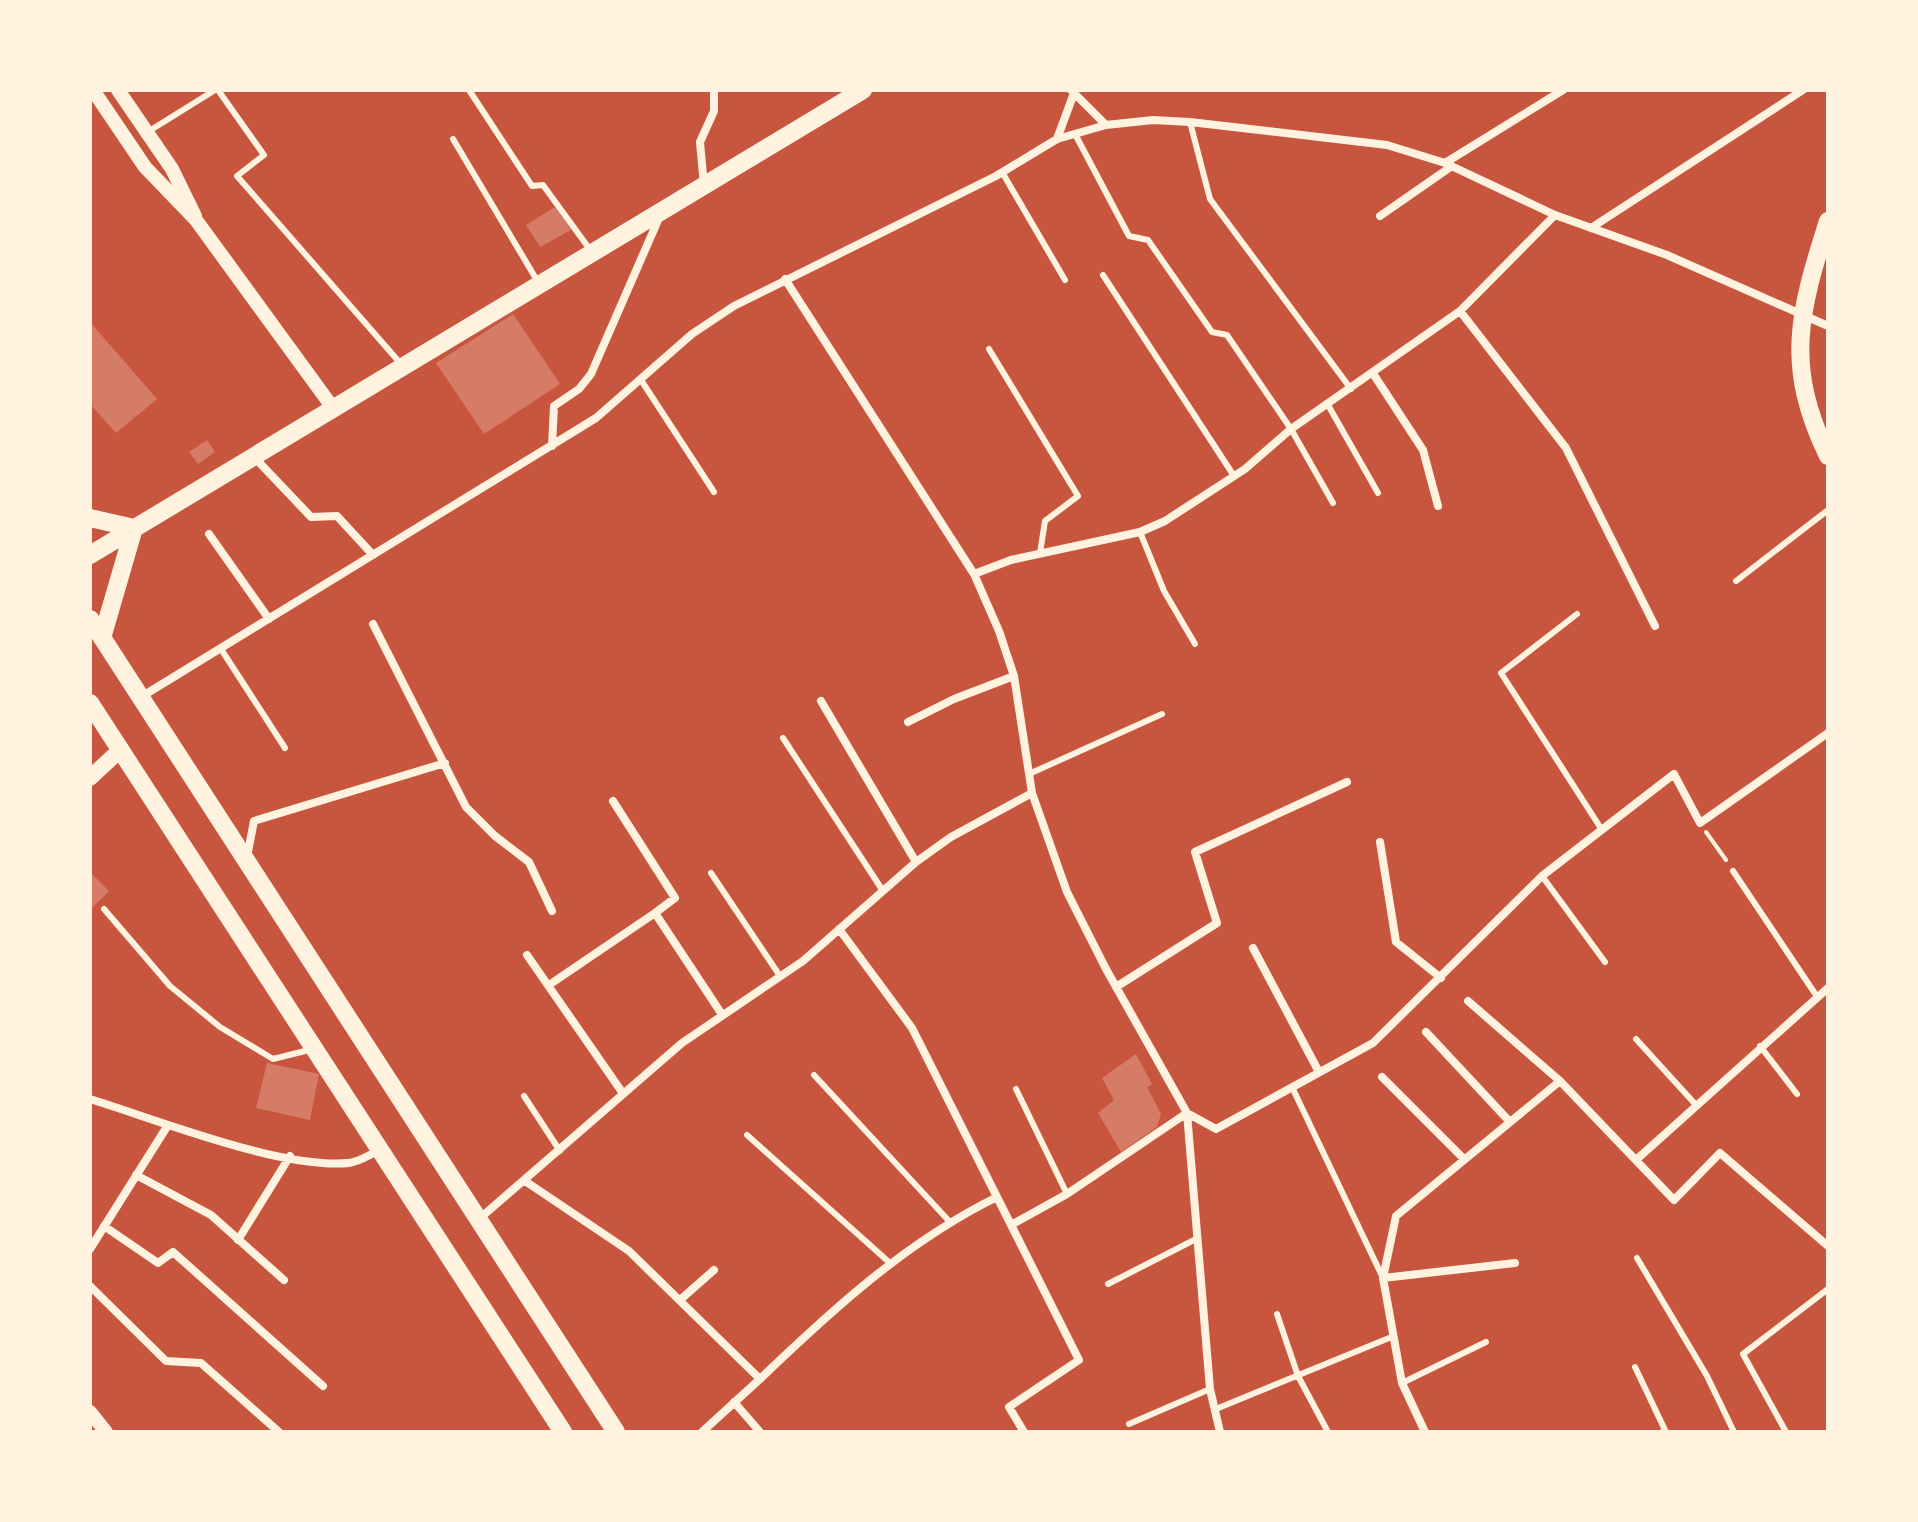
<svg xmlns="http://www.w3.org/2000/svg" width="1918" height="1522" viewBox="0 0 1918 1522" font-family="Commissioner,sans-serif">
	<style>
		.building { fill: #d67c66 }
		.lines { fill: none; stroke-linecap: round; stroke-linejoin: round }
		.path { stroke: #fff3e0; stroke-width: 4 }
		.service { stroke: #fff3e0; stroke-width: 6 }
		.minor { stroke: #fff3e0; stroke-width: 8 }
		.tertiary { stroke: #fff3e0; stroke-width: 14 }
		.secondary { stroke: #fff3e0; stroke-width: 16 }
		.primary { stroke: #fff3e0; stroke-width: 18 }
	</style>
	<rect width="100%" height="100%" fill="#c8553d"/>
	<path class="building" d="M555,207l16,23 -31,17 -14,-22z
		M513,314l47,70 -76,50 -48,-71z
		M90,322l67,77 -41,34 -26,-29z
		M207,440l8,12 -17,12 -9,-12z
		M90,872l19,19 -19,19z
		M1136,1054l16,30 -5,3 14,27 -4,13 -36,25 -23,-39 16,-13 -12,-22z
		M267,1063l52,11 -9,46 -54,-12z"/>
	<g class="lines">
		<path class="path" d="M1706,832l20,28"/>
		<path class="service" d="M218,90l46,65 -27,21 164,188
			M469,90l63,96 11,-1 48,66
			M1190,122l20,77 141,190
			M146,133l69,-43
			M1075,134l54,102 19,4 64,92 15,3 64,94 42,74
			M453,139l85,143
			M1002,172l63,108
			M1103,275l131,201
			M989,349l89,147 -33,25 -5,32
			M641,380l73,112
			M1328,405l50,88
			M1140,532l24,59 31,53
			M1736,581l92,-71
			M1577,614l-76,59 101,157
			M221,649l64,99
			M783,738l100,153
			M1029,774l133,-60
			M1733,871l85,127
			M711,873l69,103
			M1542,876l63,86
			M104,909l66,77 50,41 53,32 40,-10
			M1636,1039l60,66
			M1760,1046l37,48
			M814,1075l135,146
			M1292,1087l91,191
			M1016,1089l51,105
			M524,1096l36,55
			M747,1135l143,128
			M1637,1258l70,118 27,56
			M1108,1284l90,-46
			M1277,1314l21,62 30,56
			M1635,1367l30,63 -3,2
			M1402,1383l84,-41
			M1216,1409l178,-73
			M1129,1424l81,-35
			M1786,1432l-43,-78 85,-65"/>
		<path class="minor" d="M1071,90l35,35
			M1057,139l17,-46
			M1445,163l118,-73
			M704,186l-4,-44 14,-31v-21
			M1380,216l72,-50
			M1591,228l212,-138
			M785,279l189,295 25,57 15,45 18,117 35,99 39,77 81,144 23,276 10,43
			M1460,311l106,137 89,178
			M1374,375l49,75 15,56
			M552,446l2,-40 25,-17 12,-15 68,-156
			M254,457l57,60 26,-1 36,39
			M209,534l60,85
			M974,574l37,-14 129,-28 25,-11 80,-52 46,-40 169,-118 95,-96
			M373,624l93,183 29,29 34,26 23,49
			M141,697l455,-279 96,-84 42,-28 262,-130 61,-37 49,-14 47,-5 37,2 197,23 58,18 110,52 112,40 161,71
			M821,701l95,161
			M908,722l46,-23 60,-23
			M613,801l62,97 -20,15 66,100
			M1380,842l16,100 45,36
			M247,857l7,-36 191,-58
			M839,929l73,99 167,332 -70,47 15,25
			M1253,948l66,124
			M527,955l95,137
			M549,985l106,-72
			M1116,987l101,-64 -22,-71 152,-70
			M1468,1001l92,80
			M1426,1032l84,90
			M1382,1077l82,82
			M90,1099c68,21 190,70 259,64 10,-1 20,-8 29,-12
			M1636,1160l192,-172
			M136,1175l75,40 73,65
			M525,1181l104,70 131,128 -58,53
			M479,1219l203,-176 121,-82 113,-99 35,-25 81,-44
			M1011,1225l56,-31 120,-81 29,16 157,-86 169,-167 132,-102 26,49 128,-90
			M104,1226l54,37 15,-11 150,134
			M238,1240l52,-84
			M90,1249l78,-124
			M1383,1278l13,-62 164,-135 114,119 46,-47 108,93
			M90,1286l76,75 35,2 78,69
			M680,1300l34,-30
			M760,1379c73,-70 146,-137 237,-182
			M734,1402l26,30
			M1425,1432l-23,-49 -19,-105 132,-15"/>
		<path class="tertiary" d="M93,90l52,77 51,53 137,188
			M118,90l54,79 23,47
			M90,1412l16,20"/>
		<path class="secondary" d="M90,778l31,-29"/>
		<path class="primary" d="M1828,221c-29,91 -44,145 0,235
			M90,518l44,10 -32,110
			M90,555l773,-465
			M90,619l526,813
			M90,703l473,729"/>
	</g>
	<rect width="1918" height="1522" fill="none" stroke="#fff3e0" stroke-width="184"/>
</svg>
